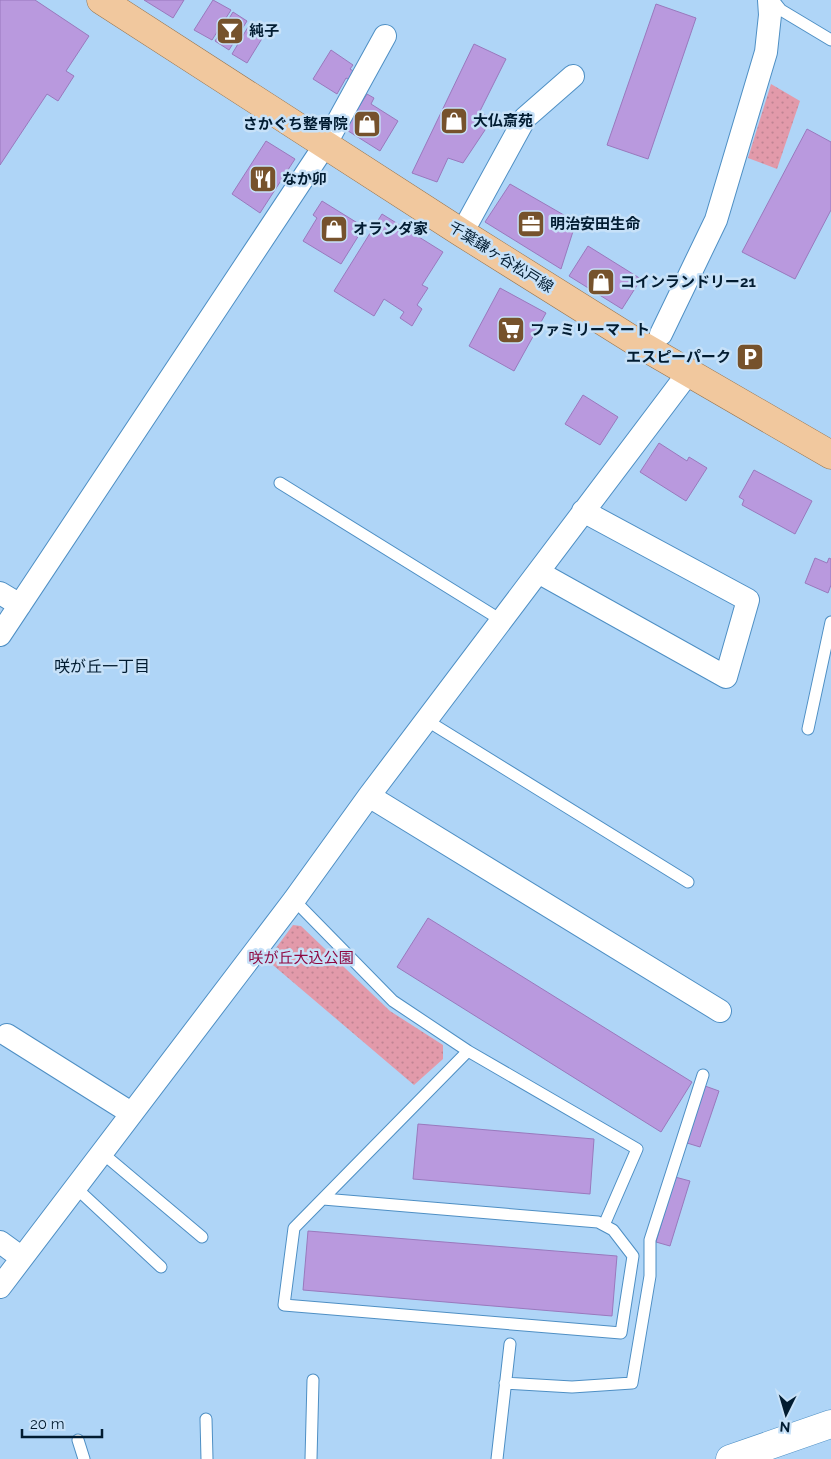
<svg xmlns="http://www.w3.org/2000/svg" width="831" height="1459" viewBox="0 0 831 1459" font-family="Raleway,'Noto Sans JP',sans-serif">
	<style>
		.park { fill: url(#park-dots) }
		.building { fill: #b999de; stroke: #9979bd }
		.lines { fill: none; stroke-linecap: round; stroke-linejoin: round }
		.service-casing { stroke: #4e8fc4; stroke-width: 13 }
		.minor-casing { stroke: #4e8fc4; stroke-width: 24 }
		.tertiary-casing { stroke: #4e8fc4; stroke-width: 29 }
		.primary-casing { stroke: #97744e; stroke-width: 29 }
		.service { stroke: #fff; stroke-width: 11 }
		.minor { stroke: #fff; stroke-width: 22 }
		.tertiary { stroke: #fff; stroke-width: 28 }
		.primary { stroke: #f1c89e; stroke-width: 28 }
		.labels { text-anchor: middle; stroke-width: 5; stroke-linejoin: round; paint-order: stroke }
		.poi-label { font-size: 15px; font-weight: bold; fill: #021c31; stroke: #c7e1f8; text-anchor: start }
		.street-label { font-size: 15px; fill: #021c31; stroke: #c7e1f8 }
		.park-label { font-size: 15px; fill: #8e0740; stroke: #c7e1f8 }
		.neighbourhood-label { font-size: 16px; fill: #021c31; stroke: #c7e1f8 }
	</style>
	<defs>
		<pattern id="park-dots" width="8" height="8" patternUnits="userSpaceOnUse" patternTransform="scale(1.25)"><rect width="8" height="8" fill="#e29aaa"/><path d="M2 2h.1M6 6h.1" fill="none" stroke="#c08493" stroke-width="1.8" stroke-linecap="round"/></pattern>
	</defs>
	<rect width="100%" height="100%" fill="#afd5f7"/>
	<path class="park" d="M771,84l29,17 -23,68 -29,-11z
		M293,925l8,1 89,85 53,34v14l-29,26 -147,-125z"/>
	<path class="building" d="M0,0h35l54,36 -23,35 8,5 -16,25 -11,-7 -47,71z
		M144,0h40l-11,18z
		M213,0l18,10 -19,30 -18,-10z
		M656,4l40,14 -48,141 -41,-14z
		M233,12l14,9 -18,29 -14,-9z
		M251,22l15,10 -19,31 -15,-9z
		M474,44l32,15 -27,54 14,5 -30,45 -15,-5 -11,24 -25,-9z
		M331,50l22,15 -3,4 5,3 -5,8 -4,-2 -9,16 -24,-15z
		M367,94l7,4 -3,6 27,17 -18,30 -35,-22z
		M807,129l24,13v68l-36,69 -53,-27z
		M266,141l29,18 -35,54 -28,-19z
		M510,184l66,38 -15,47 -76,-47z
		M322,201l42,26 -23,37 -38,-23 14,-23 -4,-3z
		M382,214l61,38 -21,33 6,3 -11,17 5,4 -10,17 -12,-8 4,-6 -20,-13 -10,17 -40,-25z
		M588,246l53,33 -19,30 -53,-33z
		M500,288l46,25 -32,58 -45,-25z
		M583,395l35,22 -18,28 -35,-21z
		M659,443l28,18 2,-4 18,11 -21,33 -46,-29z
		M754,470l58,31 -17,33 -53,-29 2,-5 -5,-3z
		M815,558l12,5 2,-5 2,1v26l-3,8 -23,-10z
		M428,918l264,164 -31,50 -264,-165z
		M705,1086l14,5 -19,56 -13,-4z
		M418,1124l176,15 -4,55 -177,-15z
		M675,1177l15,4 -20,65 -14,-4z
		M308,1231l309,25 -5,60 -309,-26z"/>
	<g class="lines">
		<g class="service-casing">
			<path id="service" d="M773,0l8,10 50,30
				M280,483l221,137
				M426,720l262,162
				M808,729l23,-107
				M294,900l99,101 75,50 169,98 -33,76
				M101,1152l101,85
				M75,1187l86,80
				M323,1199l275,23 15,8 20,26 -12,77 -337,-28 10,-77 174,-177
				M505,1383l67,4 60,-4 18,-107v-36l53,-165
				M206,1419l1,40
				M78,1440l6,19
				M311,1459l2,-79
				M497,1459l13,-115"/>
		</g>
		<g class="minor-casing">
			<path id="minor" d="M462,233l63,-115 48,-42
				M661,334l55,-114 50,-168 4,-37 -1,-15
				M538,572l188,105 22,-77 -165,-89
				M0,593l20,12
				M0,635l325,-490 60,-109
				M369,796l351,215
				M7,1035l124,78
				M0,1242l22,16
				M0,1287l294,-387 75,-104 320,-424"/>
		</g>
		<g class="tertiary-casing">
			<path id="tertiary" d="M730,1459l101,-35"/>
		</g>
		<g class="primary-casing">
			<path id="primary" d="M101,0l361,233 174,109 195,113"/>
		</g>
		<use href="#service" class="service"/>
		<use href="#minor" class="minor"/>
		<use href="#tertiary" class="tertiary"/>
		<use href="#primary" class="primary"/>
	</g>
	<defs>
		<g id="bar-square" transform="scale(1.4375)"><rect x="-9" y="-9" width="18" height="18" rx="4" fill="#76522c" stroke="#c7e1f8"/><path d="M-6-5H6L.8 .8V4.5H3.5V6h-7V4.5H-.8V.8Z" fill="#fff"/></g>
		<g id="shop-square" transform="scale(1.4375)"><rect x="-9" y="-9" width="18" height="18" rx="4" fill="#76522c" stroke="#c7e1f8"/><path d="M-5-2.5h2.3a2.7 3.5 0 0 1 5.4 0H5L5.5 6h-11ZM-1.5-2.5h3a1.5 2.3 0 0 0-3 0Z" fill="#fff"/></g>
		<g id="restaurant-square" transform="scale(1.4375)"><rect x="-9" y="-9" width="18" height="18" rx="4" fill="#76522c" stroke="#c7e1f8"/><path d="M-5-6h1v4h1v-4h1v4h1v-4h1v5L-1.5 .5V6h-2V.5L-5-1ZM5-6V6H3V1.5H1.5Q1.5-4 5-6Z" fill="#fff"/></g>
		<g id="office-square" transform="scale(1.4375)"><rect x="-9" y="-9" width="18" height="18" rx="4" fill="#76522c" stroke="#c7e1f8"/><path d="M-6-3h4V-5.5h4V-3h4V5H-6ZM-1-4.5V-3h2v-1.5ZM-6 0V1H6V0Z" fill="#fff"/></g>
		<g id="supermarket-square" transform="scale(1.4375)"><rect x="-9" y="-9" width="18" height="18" rx="4" fill="#76522c" stroke="#c7e1f8"/><path d="M-6-5.5h2.5l.6 2H6L4.5 2H-2.5L-4.4-4H-6ZM-1.5 3.2a1.3 1.3 0 1 0 .1 0ZM3 3.2a1.3 1.3 0 1 0 .1 0Z" fill="#fff"/></g>
		<g id="parking-square" transform="scale(1.4375)"><rect x="-9" y="-9" width="18" height="18" rx="4" fill="#76522c" stroke="#c7e1f8"/><path d="M-3.5-5.5H1a3.5 3.5 0 0 1 0 7H-1V5.5H-3.5ZM-1-3.4V-.6H.8a1.4 1.4 0 0 0 0-2.8Z" fill="#fff"/></g>
	</defs>
	<g fill-rule="evenodd">
		<use href="#bar-square" x="230" y="31"/>
		<use href="#shop-square" x="454" y="121"/>
		<use href="#shop-square" x="367" y="124"/>
		<use href="#restaurant-square" x="263" y="179"/>
		<use href="#office-square" x="531" y="224"/>
		<use href="#shop-square" x="334" y="229"/>
		<use href="#shop-square" x="601" y="282"/>
		<use href="#supermarket-square" x="511" y="330"/>
		<use href="#parking-square" x="750" y="357"/>
	</g>
	<g class="labels">
		<g class="poi-label">
			<text x="249" y="36">純子</text>
			<text x="473" y="126">大仏斎苑</text>
			<text x="348" y="129" text-anchor="end">さかぐち整骨院</text>
			<text x="282" y="184">なか卯</text>
			<text x="550" y="229">明治安田生命</text>
			<text x="353" y="234">オランダ家</text>
			<text x="620" y="287">コインランドリー21</text>
			<text x="530" y="335">ファミリーマート</text>
			<text x="731" y="362" text-anchor="end">エスピーパーク</text>
		</g>
		<g class="street-label">
			<text transform="translate(501 257) rotate(32)" y="5">千葉鎌ヶ谷松戸線</text>
		</g>
		<g class="park-label">
			<text x="301" y="963">咲が丘大込公園</text>
		</g>
		<g class="neighbourhood-label">
			<text x="102" y="672">咲が丘一丁目</text>
		</g>
	</g>
	<g transform="translate(786 1414) rotate(185)" stroke="#c7e1f8" stroke-width="4" paint-order="stroke">
	<path d="M0-4L9 19L0 12L-9 19Z" fill="#021c31"/>
	<text y="-8" font-size="14" font-weight="bold" text-anchor="middle" fill="#021c31">N</text>
	</g>
	<path d="M22 1429v8h80v-8" fill="none" stroke="#021c31" stroke-width="2.5"/>
	<text x="30" y="1429" font-size="15" fill="#021c31" stroke="#c7e1f8" stroke-width="4" paint-order="stroke">20 m</text>
</svg>
